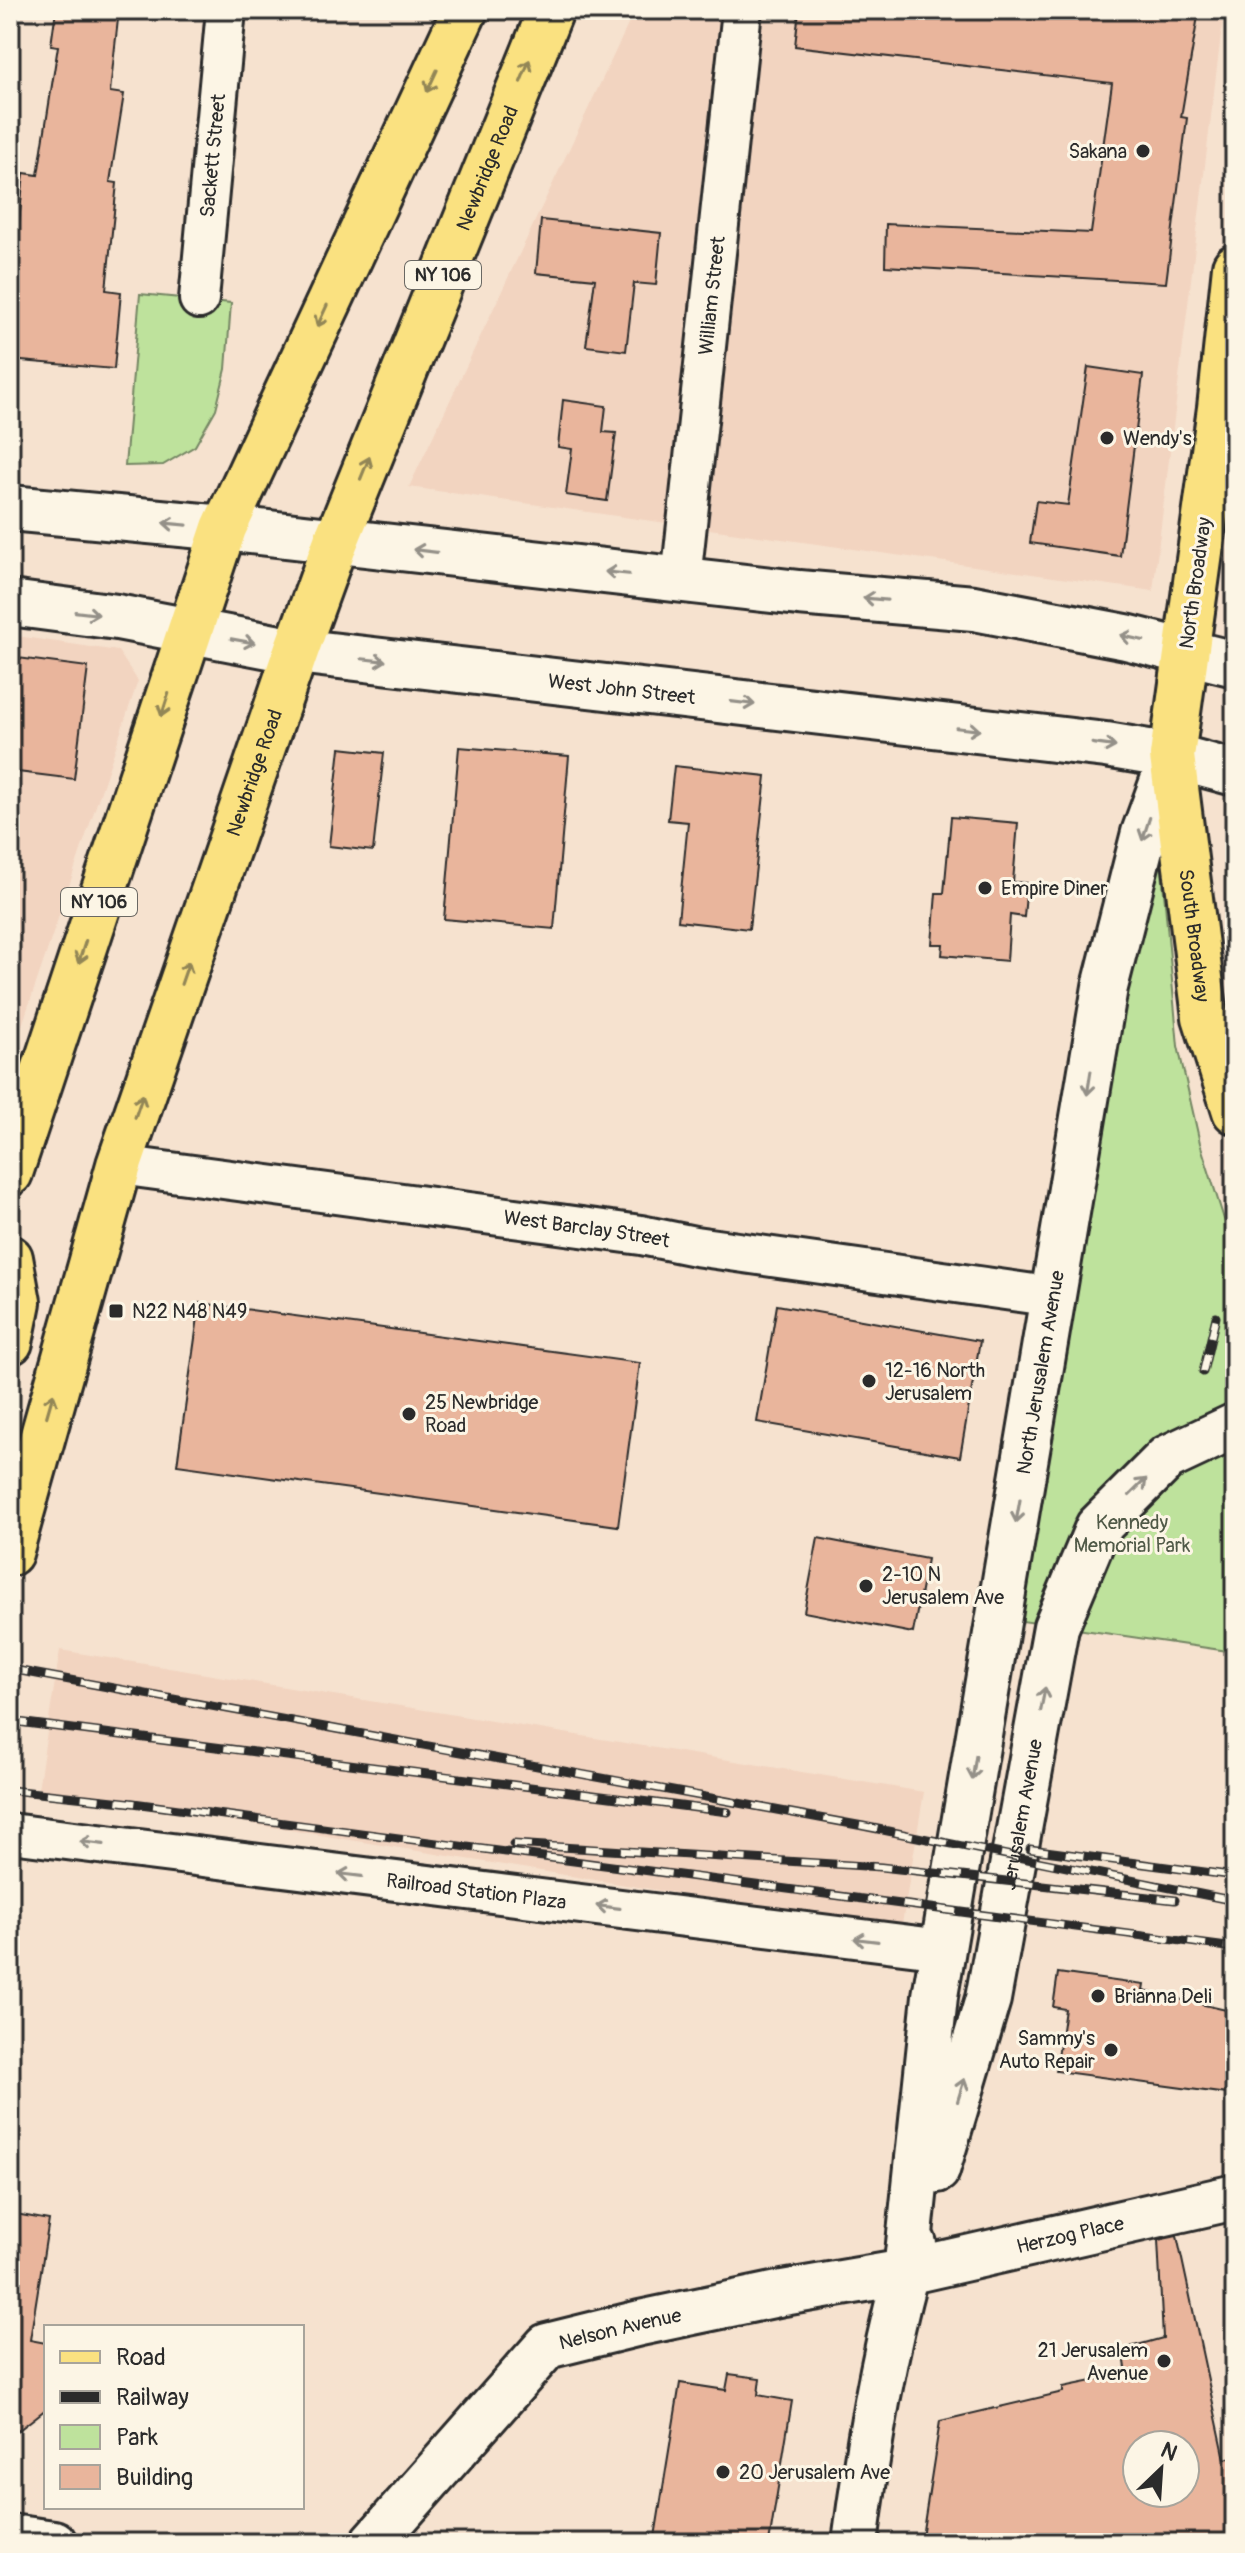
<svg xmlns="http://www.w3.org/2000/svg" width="1245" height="2553" viewBox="0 0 1245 2553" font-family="Pangolin,sans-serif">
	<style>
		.built { fill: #f2d4c0 }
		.green { fill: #bee29c; stroke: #748664; stroke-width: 2 }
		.building { fill: #e9b59c; stroke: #2b2b2b; stroke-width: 2; fill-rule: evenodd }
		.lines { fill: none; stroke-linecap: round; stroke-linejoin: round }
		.street-casing { stroke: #2b2b2b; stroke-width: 44 }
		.secondary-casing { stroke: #2b2b2b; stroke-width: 50 }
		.primary-casing { stroke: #2b2b2b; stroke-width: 50 }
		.street { stroke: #fcf5e5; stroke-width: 38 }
		.secondary { stroke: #fcf5e5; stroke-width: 44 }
		.primary { stroke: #fae180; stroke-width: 44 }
		.rail-casing { stroke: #2b2b2b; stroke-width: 9 }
		.rail { stroke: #fcf5e5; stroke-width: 6; stroke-dasharray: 18; stroke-linecap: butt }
		.oneway { stroke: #928656 }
		.oneway2 { stroke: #949088 }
		.poi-dot { fill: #2b2b2b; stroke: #fcf5e5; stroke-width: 3 }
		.labels { text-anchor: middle; stroke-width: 6; stroke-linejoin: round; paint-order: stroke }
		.shield { fill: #fcf5e5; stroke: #6a6863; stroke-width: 2 }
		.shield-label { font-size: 18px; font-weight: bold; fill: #2b2b2b }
		.poi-label { font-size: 20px; fill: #2b2b2b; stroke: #fcf5e5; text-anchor: start }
		.street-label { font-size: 20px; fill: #2b2b2b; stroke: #fcf5e5 }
		.park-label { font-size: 20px; fill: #505947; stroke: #fcf5e5 }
	</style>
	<rect width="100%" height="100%" fill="#f6e2cf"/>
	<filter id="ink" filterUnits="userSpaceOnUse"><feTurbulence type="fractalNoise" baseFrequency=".0125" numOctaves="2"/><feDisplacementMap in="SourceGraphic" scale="16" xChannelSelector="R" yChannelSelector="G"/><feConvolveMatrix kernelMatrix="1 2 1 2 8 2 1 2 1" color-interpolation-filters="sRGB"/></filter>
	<g filter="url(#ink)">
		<path class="built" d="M635,10h589l-71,581 -744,-104z
			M10,635l108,16 20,30 -128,380z
			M60,1650l864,142 -23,138 -863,-141z"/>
		<path class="green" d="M140,294l91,9 -5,66 -10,40 -21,37 -32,19 -38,1z
			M1159,838l19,208 22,97 35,111v398l-227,-33 134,-729z"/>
		<path class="building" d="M56,10h63l-9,82 14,2 -14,88 7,1 -11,107 15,2 -7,77 -104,-9v-78h3l11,-109 14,2 20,-129 -7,-1z
			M799,10h400l-18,107 6,1 -21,165 -281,-17 1,-42 205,9 21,-150 -317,-37z
			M541,220l120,13 -5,52 -22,-2 -8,68 -40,-5 9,-67 -59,-6z
			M1088,367l55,8 -23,181 -90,-13 6,-42 32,4z
			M563,400l43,6 -3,26 13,1 -9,68 -41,-6 6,-46 -14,-2z
			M10,657l78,10 -14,112 -64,-8z
			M459,747l110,9 -15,173 -110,-10z
			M340,748l44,5 -11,98 -44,-5z
			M674,766l92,10 -17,153 -71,-8 10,-99 -20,-2z
			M951,817l67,6 -5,59 14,1 -3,34 -14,-2 -3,46 -65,-6 1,-11h-11l4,-51h8z
			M200,1303l440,60 -22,163 -441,-61z
			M777,1305l203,36 -20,116 -203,-35z
			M818,1538l109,21 -14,74 -109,-21z
			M1058,1973l86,12 -1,6 92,21v83l-179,-24 9,-62 -12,-2z
			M10,2213l39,7 -19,120 16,3v66l-36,28z
			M1177,2236l48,223 10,-3v87h-314l19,-122 123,-29v-5l64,-13 -4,-25 40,-11 -5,-98zM1137,2445h48v48h-48z
			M729,2374l31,4 -2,17 34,6 -23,142h-115l26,-160 46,7z"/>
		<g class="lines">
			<g class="street-casing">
				<g id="street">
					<path id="s1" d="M199,299l27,-289"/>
					<path id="s2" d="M681,580l61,-570"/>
					<path id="s3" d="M119,1165l522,70 54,11 360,51"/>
					<path id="s4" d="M10,1833l933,116"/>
				</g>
			</g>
			<g class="secondary-casing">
				<g id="secondary">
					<path d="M10,508l214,20 575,65 175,15 152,29 109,27"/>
					<path id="s5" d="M10,603l107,14 179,34 810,94 66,11 63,17"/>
					<path id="s6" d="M937,2170l51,-171 68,-372 42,-100 69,-69 68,-32"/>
					<path id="s7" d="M906,2272l29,-276 170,-1009 39,-154 28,-77"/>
					<path d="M10,2537l44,6"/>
					<path id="s8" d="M373,2543l174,-197 93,-23 143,-30 123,-21 329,-75"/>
					<path d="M855,2543c13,-100 30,-202 59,-299"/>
				</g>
			</g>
			<g class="primary-casing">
				<g id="primary">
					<path id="s9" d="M1235,267l-15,141 -48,348 33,261 30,94"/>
					<path d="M10,1173l214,-645 241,-518"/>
					<path d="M10,1258l8,44 -8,40"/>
					<path id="s10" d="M10,1553l109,-388 177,-514 40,-110 215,-531"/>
				</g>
			</g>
			<use href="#street" class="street"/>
			<use href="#secondary" class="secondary"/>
			<use href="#primary" class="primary"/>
			<g class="rail-casing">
				<path id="rail" d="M1203,1372l13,-55
					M10,1669l853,157 372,75
					M10,1721l718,91
					M10,1790l123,13 1102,145
					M513,1844l368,23 294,33
					M1030,1849l205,27"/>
			</g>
			<use href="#rail" class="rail"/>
		</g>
		<defs><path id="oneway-shaft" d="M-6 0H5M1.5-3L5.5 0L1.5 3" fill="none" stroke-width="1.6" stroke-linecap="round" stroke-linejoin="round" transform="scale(2)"/></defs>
		<g class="oneway">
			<use href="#oneway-shaft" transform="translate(525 71) rotate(-68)"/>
			<use href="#oneway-shaft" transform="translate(432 81) rotate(115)"/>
			<use href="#oneway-shaft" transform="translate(322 316) rotate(115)"/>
			<use href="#oneway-shaft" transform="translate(365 468) rotate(-68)"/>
			<use href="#oneway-shaft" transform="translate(165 705) rotate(108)"/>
			<use href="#oneway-shaft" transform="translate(82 952) rotate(108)"/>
			<use href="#oneway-shaft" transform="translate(185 973) rotate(-71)"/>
			<use href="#oneway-shaft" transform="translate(139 1106) rotate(-71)"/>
			<use href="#oneway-shaft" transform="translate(50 1405) rotate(-74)"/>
		</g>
		<g class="oneway2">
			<use href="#oneway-shaft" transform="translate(175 524) rotate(-175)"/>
			<use href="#oneway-shaft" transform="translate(425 551) rotate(-173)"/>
			<use href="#oneway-shaft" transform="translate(617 573) rotate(-174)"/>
			<use href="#oneway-shaft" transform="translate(875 599) rotate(-175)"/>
			<use href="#oneway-shaft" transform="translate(87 613) rotate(7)"/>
			<use href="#oneway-shaft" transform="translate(1132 638) rotate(-168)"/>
			<use href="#oneway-shaft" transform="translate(243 641) rotate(10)"/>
			<use href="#oneway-shaft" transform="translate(374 660) rotate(6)"/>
			<use href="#oneway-shaft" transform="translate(743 703) rotate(7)"/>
			<use href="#oneway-shaft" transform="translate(968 729) rotate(6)"/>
			<use href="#oneway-shaft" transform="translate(1104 745) rotate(8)"/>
			<use href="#oneway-shaft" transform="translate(1146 829) rotate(108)"/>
			<use href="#oneway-shaft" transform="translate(1089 1083) rotate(99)"/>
			<use href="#oneway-shaft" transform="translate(1138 1487) rotate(-45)"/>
			<use href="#oneway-shaft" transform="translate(1018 1511) rotate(100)"/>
			<use href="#oneway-shaft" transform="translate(1043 1699) rotate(-79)"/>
			<use href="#oneway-shaft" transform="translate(974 1768) rotate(99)"/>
			<use href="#oneway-shaft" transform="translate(92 1843) rotate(-173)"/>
			<use href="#oneway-shaft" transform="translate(350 1875) rotate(-173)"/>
			<use href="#oneway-shaft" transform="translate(608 1907) rotate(-173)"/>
			<use href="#oneway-shaft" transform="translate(866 1940) rotate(-173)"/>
			<use href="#oneway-shaft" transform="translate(961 2090) rotate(-73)"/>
		</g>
	</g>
	<g class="poi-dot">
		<circle cx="1143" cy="151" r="8"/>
		<circle cx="1107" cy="438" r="8"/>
		<circle cx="985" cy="888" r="8"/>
		<rect x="108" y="1303" width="16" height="16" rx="4"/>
		<circle cx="869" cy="1381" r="8"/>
		<circle cx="409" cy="1414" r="8"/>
		<circle cx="866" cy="1586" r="8"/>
		<circle cx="1098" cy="1996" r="8"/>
		<circle cx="1111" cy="2050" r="8"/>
		<circle cx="1164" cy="2361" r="8"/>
		<circle cx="723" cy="2472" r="8"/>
	</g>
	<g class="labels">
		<g class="shield">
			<rect x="405" y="261" width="76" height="28" rx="6"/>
			<rect x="61" y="888" width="76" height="28" rx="6"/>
		</g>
		<g class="shield-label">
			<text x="443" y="281">NY 106</text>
			<text x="99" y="908">NY 106</text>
		</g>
		<g class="poi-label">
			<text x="1127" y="158" text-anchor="end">Sakana</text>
			<text x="1123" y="445">Wendy's</text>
			<text x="1001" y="895">Empire Diner</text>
			<text x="132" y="1318">N22 N48 N49</text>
			<text x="885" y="1377">12-16 North<tspan x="885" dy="23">Jerusalem</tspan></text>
			<text x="425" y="1409">25 Newbridge<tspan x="425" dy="23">Road</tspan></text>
			<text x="882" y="1581">2-10 N<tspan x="882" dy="23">Jerusalem Ave</tspan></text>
			<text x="1114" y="2003">Brianna Deli</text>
			<text x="1095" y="2045" text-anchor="end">Sammy's<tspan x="1095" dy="23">Auto Repair</tspan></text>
			<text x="1148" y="2357" text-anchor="end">21 Jerusalem<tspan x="1148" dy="23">Avenue</tspan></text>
			<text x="739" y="2479">20 Jerusalem Ave</text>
		</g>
		<g class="street-label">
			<text dy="7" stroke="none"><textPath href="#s1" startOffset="144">Sackett Street</textPath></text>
			<text dy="7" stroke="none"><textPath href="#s10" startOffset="1466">Newbridge Road</textPath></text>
			<text dy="7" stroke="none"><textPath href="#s2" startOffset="286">William Street</textPath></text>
			<text transform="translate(1195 583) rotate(-82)" y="7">North Broadway</text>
			<text dy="7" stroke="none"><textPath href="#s5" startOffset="618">West John Street</textPath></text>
			<text dy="7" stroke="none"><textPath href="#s10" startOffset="818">Newbridge Road</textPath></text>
			<text dy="7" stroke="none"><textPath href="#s9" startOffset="674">South Broadway</textPath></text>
			<text dy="7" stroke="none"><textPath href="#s3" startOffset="472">West Barclay Street</textPath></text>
			<text dy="7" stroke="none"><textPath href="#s7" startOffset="910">North Jerusalem Avenue</textPath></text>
			<text dy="7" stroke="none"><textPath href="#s6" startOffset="366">Jerusalem Avenue</textPath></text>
			<text dy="7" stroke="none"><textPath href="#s4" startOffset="470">Railroad Station Plaza</textPath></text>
			<text dy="7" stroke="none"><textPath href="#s8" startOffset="798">Herzog Place</textPath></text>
			<text dy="7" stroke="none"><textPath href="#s8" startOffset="338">Nelson Avenue</textPath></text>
		</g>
		<g class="park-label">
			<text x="1132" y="1529">Kennedy<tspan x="1132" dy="23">Memorial Park</tspan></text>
		</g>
	</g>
	<rect width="1245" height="2553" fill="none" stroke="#fcf5e5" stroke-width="40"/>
	<rect x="20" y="20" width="1205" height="2513" fill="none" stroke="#2b2b2b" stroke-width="3" filter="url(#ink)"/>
	<rect x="44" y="2325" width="260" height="184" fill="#fcf5e5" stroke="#a8a49b" stroke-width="2"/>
	<rect x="60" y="2351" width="40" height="12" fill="#fae180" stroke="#a8a49b" stroke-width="2"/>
	<text x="116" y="2365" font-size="24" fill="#2b2b2b">Road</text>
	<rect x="60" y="2391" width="40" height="12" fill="#2b2b2b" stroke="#a8a49b" stroke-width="2"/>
	<text x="116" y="2405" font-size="24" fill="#2b2b2b">Railway</text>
	<rect x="60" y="2425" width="40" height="24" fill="#bee29c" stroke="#a8a49b" stroke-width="2"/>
	<text x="116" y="2445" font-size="24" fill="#2b2b2b">Park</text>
	<rect x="60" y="2465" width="40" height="24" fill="#e9b59c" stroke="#a8a49b" stroke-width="2"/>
	<text x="116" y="2485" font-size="24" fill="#2b2b2b">Building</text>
	<g transform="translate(1161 2469) rotate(25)"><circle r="38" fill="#fcf5e5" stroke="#a8a49b" stroke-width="2"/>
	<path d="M0-6L14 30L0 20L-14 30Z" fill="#2b2b2b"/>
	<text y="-12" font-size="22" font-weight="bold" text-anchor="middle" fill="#2b2b2b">N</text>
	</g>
</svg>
